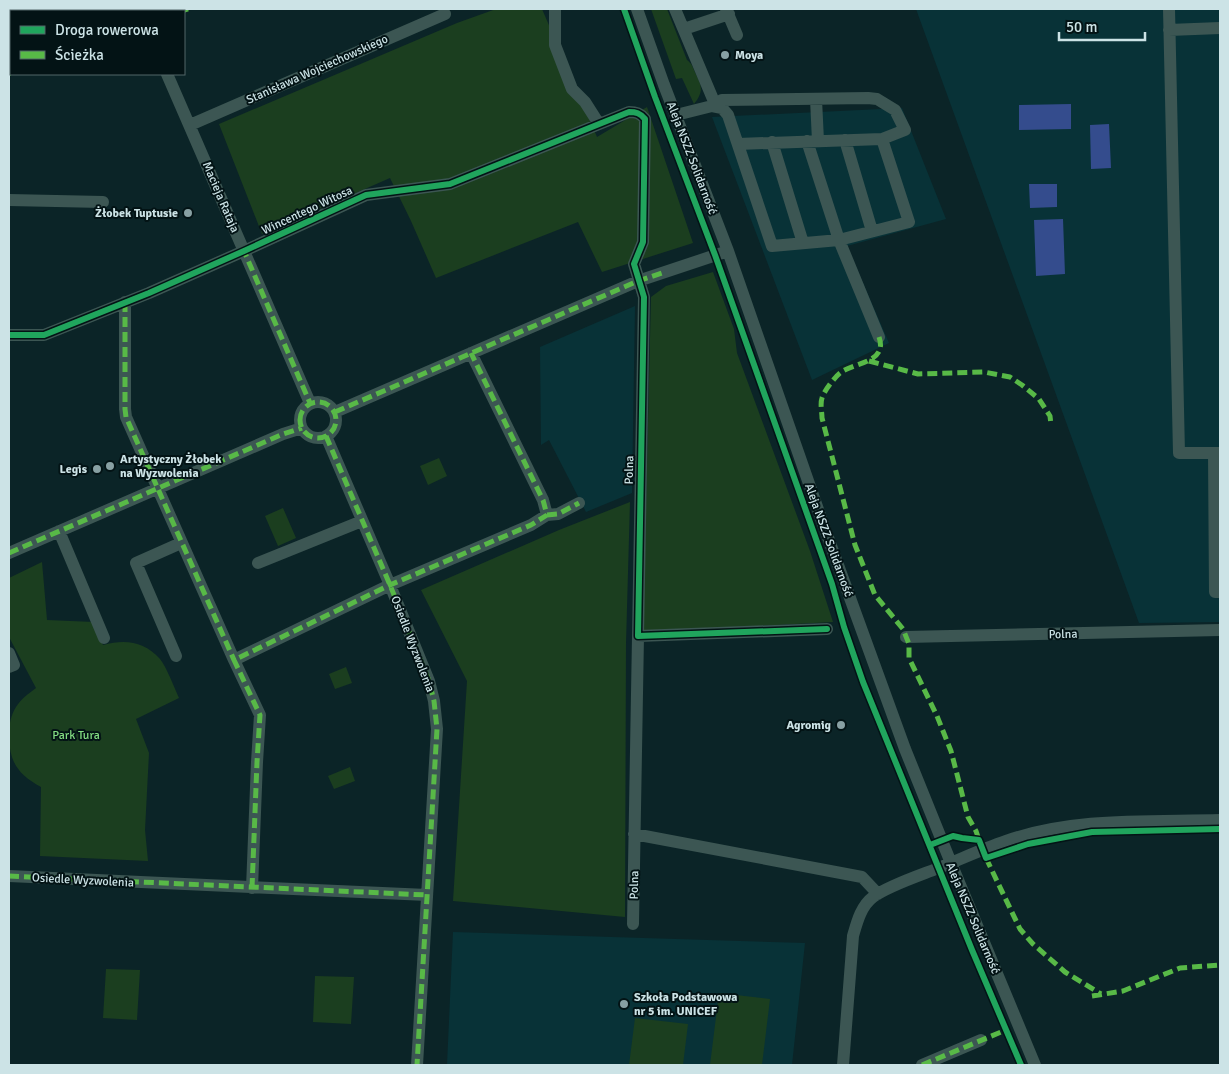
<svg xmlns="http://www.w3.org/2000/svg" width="1229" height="1074" viewBox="0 0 1229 1074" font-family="Signika,sans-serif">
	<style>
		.built { fill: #083237 }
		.green { fill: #1b3e1f }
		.water { fill: #344c8d }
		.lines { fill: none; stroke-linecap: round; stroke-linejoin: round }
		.minor { stroke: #3c5653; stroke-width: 12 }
		.quiet { stroke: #58b947; stroke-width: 5; stroke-dasharray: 10 5; stroke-linecap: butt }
		.cycleway-casing { stroke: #031315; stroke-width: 9 }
		.cycleway { stroke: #20a55d; stroke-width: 6 }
		.poi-dot { fill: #88a0a3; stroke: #031315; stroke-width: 2 }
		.labels { text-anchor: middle; stroke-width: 4; stroke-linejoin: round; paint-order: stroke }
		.poi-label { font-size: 12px; font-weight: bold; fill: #cce3e6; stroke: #031315; text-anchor: start }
		.street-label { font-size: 12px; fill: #cce3e6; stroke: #031315 }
		.park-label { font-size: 12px; fill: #83dc82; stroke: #031315 }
	</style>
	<rect width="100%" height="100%" fill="#0b2427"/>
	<path class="built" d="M916,9h304v613l-81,1z
		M902,108l44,111 -99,27 42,97 -77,37 -100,-263z
		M635,306l-3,187 -46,19 -37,-72 -8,5 -1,-98z
		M453,932l352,11 -13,122h-345z"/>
	<path class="green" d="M496,9h46l55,128 50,-30 46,136 -91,29 -24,-50 -142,56 -25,-57 -21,-43 -128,56 -43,-110 238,-101z
		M651,9h16l20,51c4,3 5,5 7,10 7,15 11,20 0,34l-12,-26 -6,1z
		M713,272l21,57 3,24 73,198 23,71 -190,10 8,-335 15,-11z
		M439,458l8,18 -19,9 -8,-19z
		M630,502l-4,141 -1,274 -172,-16 14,-220 -46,-91 138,-60z
		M283,508l13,30 -18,8 -13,-30z
		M42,562l5,58 47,2 9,23c22,-6 41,-4 57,14 7,9 14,28 19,39l-43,21 13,34 -4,77 3,31 -108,-5 1,-69c-24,-13 -32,-26 -32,-53 0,-10 2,-19 7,-27 5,-8 12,-13 20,-19l-27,-51v-59z
		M346,667l6,16 -17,6 -6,-15z
		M350,767l5,14 -21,8 -6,-13z
		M106,969l34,1 -3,50 -34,-2z
		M315,976l39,1 -3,47 -38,-2z
		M719,993l51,6 -8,66h-52z
		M635,1018l53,6 -5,41h-54z"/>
	<path class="water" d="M1071,104v25l-52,1v-25z
		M1109,124l2,44 -20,1 -1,-44z
		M1029,184h28v23l-27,1z
		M1063,219l2,55 -29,2 -2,-56z"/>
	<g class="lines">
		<path class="minor" d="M555,9v36l17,44 13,13 14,22
			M637,9l27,76 64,166 94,270 83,228 46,114 84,202
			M675,9l40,95
			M726,9l11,26
			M1169,9l10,444h41
			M151,11l5,-2
			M684,29l45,-15
			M1169,30l51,-2
			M9,62h2
			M167,74l143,329
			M816,99l2,42
			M712,106l10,-6 146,-2 9,1 18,11 10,20 -23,9 -144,5
			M676,115l36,-9 10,2 6,7 44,131 67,-6 70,-18 -27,-83
			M190,125l255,-111
			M845,140l27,91
			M807,141l32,99 40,97
			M772,142l31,101
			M9,200l94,2
			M125,302v107l1,8 108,243
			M9,335h35l105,-42 95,-42 122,-56 84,-11 179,-72c7,0 11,1 16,7l-2,123 -9,22 10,33 -6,339 189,-7
			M300 420a18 18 0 1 1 36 0a18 18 0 1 1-36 0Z
			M335,412l303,-131 90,-30
			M326,436l64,149 39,96 5,20 3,28 -20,336
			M1214,453l1,139h5
			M547,515l11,-1 21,-11
			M59,531l45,107
			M9,553l274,-119 19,-6
			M258,563l104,-42
			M906,637l314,-7
			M9,653l5,12 -5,2
			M176,656l-40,-93 45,-20
			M634,834l228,43 16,17
			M9,876l418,19
			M252,888l5,-126 3,-47 -26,-55 156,-75 141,-60 16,-10 -4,-15 -72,-147
			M633,924l5,-288
			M843,1065l10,-129c4,-14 8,-30 20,-39 15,-11 45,-21 63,-28 23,-9 46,-20 70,-28 68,-24 143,-19 214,-21
			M922,1065l59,-25"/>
		<path class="quiet" d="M182,11l6,-2
			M9,73h2
			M241,253l3,-2 66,152
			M125,302v107l1,8 108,243
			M879,337c9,26 -25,25 -39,36 -5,4 -16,18 -18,25 -2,6 0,14 0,20l33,127 20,50 28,34 6,15v14l28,58 14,35 17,66 8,14 3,9h-3
			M869,361l49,13 66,-2 26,5 12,8 17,14 11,17 1,9
			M300 420a18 18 0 1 1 36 0a18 18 0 1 1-36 0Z
			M335,412l303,-131 27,-9
			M326,436l64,149 39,96 5,20 3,28 -20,336
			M547,515l11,-1 21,-11
			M9,553l274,-119 19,-6
			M986,858l34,71 13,15 32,28 36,22
			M9,876l418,19
			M252,888l5,-126 3,-47 -26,-55 156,-75 141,-60 16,-10 -4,-15 -72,-147
			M1092,996l31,-5 57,-23 40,-3
			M922,1065l84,-35"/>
		<g class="cycleway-casing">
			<path id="cycleway" d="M624,9l31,88 60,158 117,329 12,43 19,55 109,268 49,115
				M9,335h35l105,-42 95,-42 122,-56 84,-11 179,-72c7,0 11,1 16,7l-2,123 -9,22 10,33 -6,339 189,-7
				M930,845l23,-9 9,2 17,2 7,18 42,-14 64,-12 128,-3"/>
		</g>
		<use href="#cycleway" class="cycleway"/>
	</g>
	<g class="poi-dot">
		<circle cx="725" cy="55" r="5"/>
		<circle cx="188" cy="213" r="5"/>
		<circle cx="110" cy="466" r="5"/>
		<circle cx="97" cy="469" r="5"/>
		<circle cx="841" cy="725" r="5"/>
		<circle cx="624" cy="1004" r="5"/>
	</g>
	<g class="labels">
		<g class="poi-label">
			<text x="735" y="59">Moya</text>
			<text x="178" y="217" text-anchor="end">Żłobek Tuptusie</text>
			<text x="120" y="463">Artystyczny Żłobek<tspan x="120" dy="14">na Wyzwolenia</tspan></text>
			<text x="87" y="473" text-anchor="end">Legis</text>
			<text x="831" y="729" text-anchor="end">Agromig</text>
			<text x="634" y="1001">Szkoła Podstawowa<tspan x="634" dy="14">nr 5 im. UNICEF</tspan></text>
		</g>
		<g class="street-label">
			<text transform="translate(317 69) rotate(-24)" y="4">Stanisława Wojciechowskiego</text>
			<text transform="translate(692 158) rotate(69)" y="4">Aleja NSZZ Solidarność</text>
			<text transform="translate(221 197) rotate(67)" y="4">Macieja Rataja</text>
			<text transform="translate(307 210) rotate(-25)" y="4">Wincentego Witosa</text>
			<text transform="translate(629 470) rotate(-89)" y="4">Polna</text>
			<text transform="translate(829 540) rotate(70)" y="4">Aleja NSZZ Solidarność</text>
			<text transform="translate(1063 634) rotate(-1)" y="4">Polna</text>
			<text transform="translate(413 644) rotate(69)" y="4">Osiedle Wyzwolenia</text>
			<text transform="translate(83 880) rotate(3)" y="4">Osiedle Wyzwolenia</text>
			<text transform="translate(634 885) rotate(-89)" y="4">Polna</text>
			<text transform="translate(973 918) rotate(67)" y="4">Aleja NSZZ Solidarność</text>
		</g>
		<g class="park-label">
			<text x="76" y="739">Park Tura</text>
		</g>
	</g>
	<rect width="1229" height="1074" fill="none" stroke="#cce3e6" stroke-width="20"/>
	<rect x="10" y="10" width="175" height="65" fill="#031315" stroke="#536669"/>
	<rect x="20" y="26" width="25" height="8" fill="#20a55d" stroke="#536669"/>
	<text x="55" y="35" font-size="15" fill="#cce3e6">Droga rowerowa</text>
	<rect x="20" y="51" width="25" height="8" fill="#58b947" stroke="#536669"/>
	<text x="55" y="60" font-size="15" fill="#cce3e6">Ścieżka</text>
	<path d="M1059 32v8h86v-8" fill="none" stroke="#cce3e6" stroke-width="2.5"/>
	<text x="1066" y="32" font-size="15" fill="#cce3e6" stroke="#031315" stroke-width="4" paint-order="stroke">50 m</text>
</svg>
